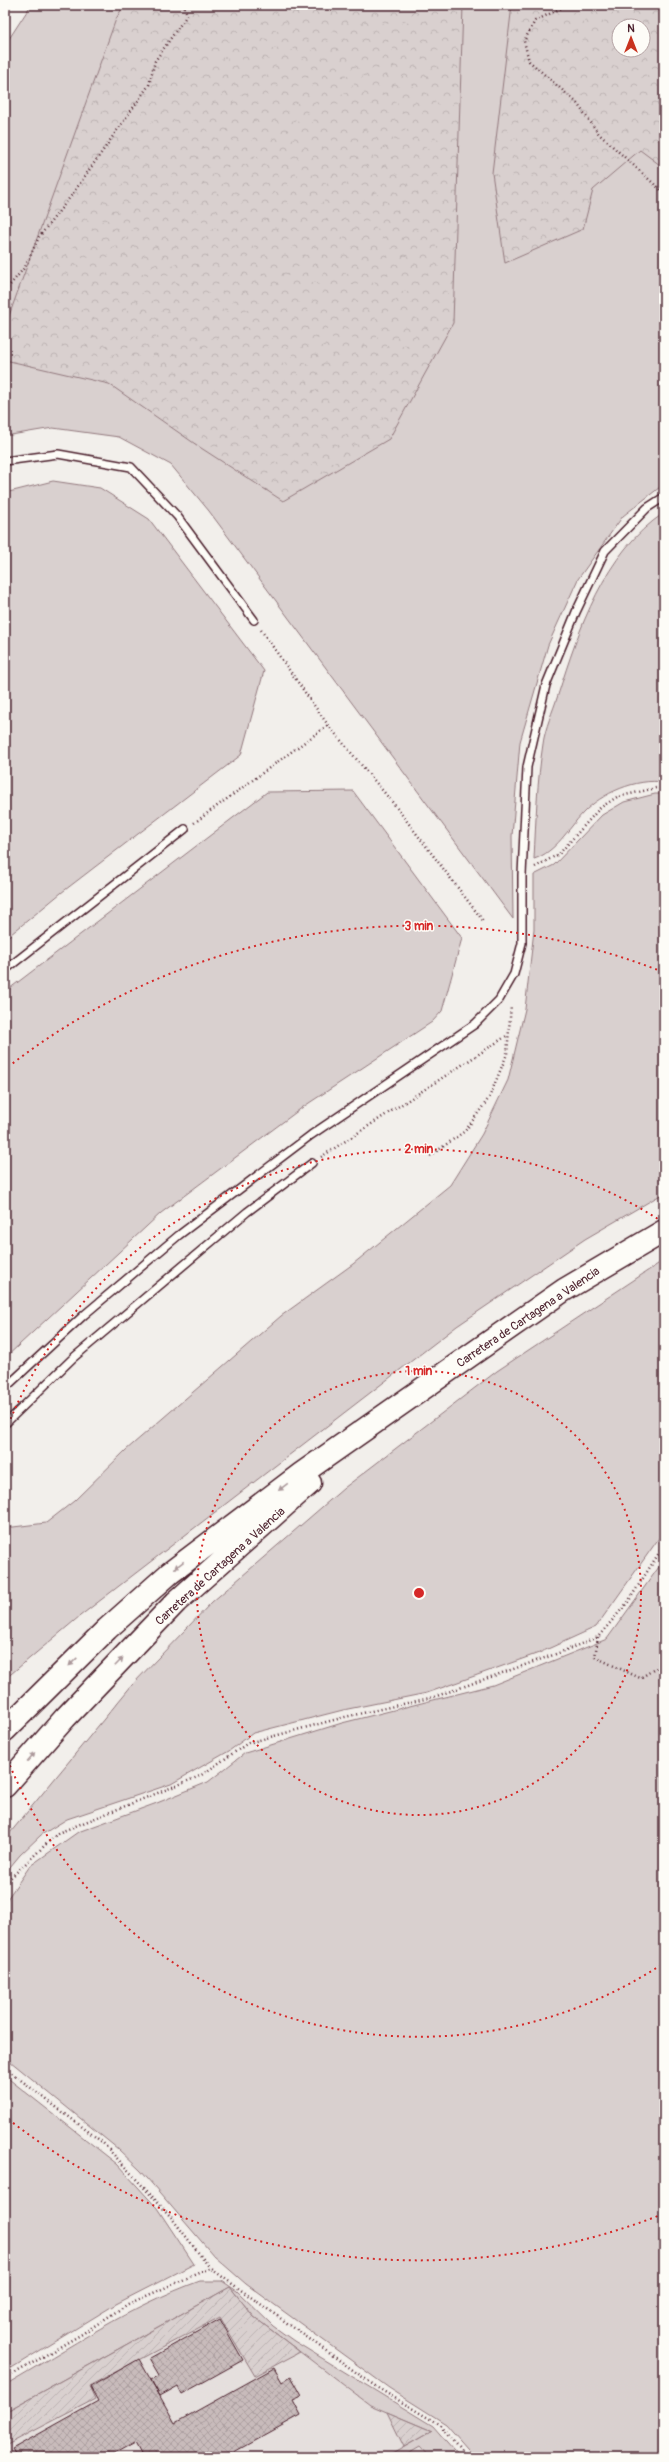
<svg xmlns="http://www.w3.org/2000/svg" width="669" height="2462" viewBox="0 0 669 2462" font-family="Pangolin,sans-serif">
	<style>
		.built { fill: #e5dfdd }
		.grass { fill: #d9d0cf; stroke: #92787d; fill-rule: evenodd }
		.forest { fill: url(#forest-crowns); stroke: #92787d; fill-rule: evenodd }
		.garden { fill: url(#garden-furrows); stroke: #92787d }
		.building { fill: url(#building-cross-hatch); stroke: #4a1f2b }
		.lines { fill: none; stroke-linecap: round; stroke-linejoin: round }
		.lane-casing { stroke: #4a1f2b; stroke-width: 10 }
		.highway-casing { stroke: #4a1f2b; stroke-width: 25 }
		.path { stroke: #4a1f2b; stroke-width: 2.5; stroke-dasharray: 1 3; stroke-linecap: butt }
		.lane { stroke: #fdfcf7; stroke-width: 7 }
		.highway { stroke: #fdfcf7; stroke-width: 22 }
		.oneway { fill: #ac999b }
		.ring { fill: none; stroke: #d62828; stroke-width: 2; stroke-dasharray: 2 4 }
		.labels { text-anchor: middle; stroke-width: 3; stroke-linejoin: round; paint-order: stroke }
		.street-label { font-size: 12px; fill: #4a1f2b; stroke: #fdfcf7 }
		.centre { fill: #d62828; stroke: #fdfcf7; stroke-width: 2 }
		.ring-label { font-size: 12px; text-anchor: middle; font-weight: bold; fill: #d62828; stroke: #fdfcf7; stroke-width: 3; stroke-linejoin: round; paint-order: stroke }
	</style>
	<defs>
		<pattern id="forest-crowns" width="20" height="18" patternUnits="userSpaceOnUse"><rect width="20" height="18" fill="#d9d0cf"/><path d="M2 6a3 3 0 1 1 6 0M12 15a3 3 0 1 1 6 0" fill="none" stroke="#bcb2b2"/></pattern>
		<pattern id="garden-furrows" width="10" height="10" patternUnits="userSpaceOnUse"><rect width="10" height="10" fill="#d9d0cf"/><path d="M-1 1l2-2M0 10L10 0M9 11l2-2" fill="none" stroke="#bcb2b2"/></pattern>
		<pattern id="building-cross-hatch" width="8" height="8" patternUnits="userSpaceOnUse"><rect width="8" height="8" fill="#c8bbbb"/><path d="M0 0l8 8M0 8l8-8" fill="none" stroke="#ada0a1"/></pattern>
	</defs>
	<rect width="100%" height="100%" fill="#f2efeb"/>
	<filter id="ink" filterUnits="userSpaceOnUse"><feTurbulence type="fractalNoise" baseFrequency=".025" numOctaves="2"/><feDisplacementMap in="SourceGraphic" scale="8" xChannelSelector="R" yChannelSelector="G"/><feConvolveMatrix kernelMatrix="1 2 1 2 8 2 1 2 1" color-interpolation-filters="sRGB"/></filter>
	<g filter="url(#ink)">
		<path class="built" d="M230,2287l24,30 116,88 62,26 -18,11 15,15h-424v-45z"/>
		<path class="grass" d="M31,5h633v479l-41,32 -45,63 -30,66 -28,97 -8,94 1,83 -304,-408 -38,-46 -52,-28 -66,-9 -48,8v-391zM619,26h24v24h-24z
			M53,481l47,7 49,31 115,152 -23,84 -180,138 -56,46v-446z
			M664,513v269c-28,-4 -62,11 -81,31 -15,16 -27,39 -49,46 2,-39 3,-77 9,-115 2,-16 10,-33 15,-49 21,-66 46,-142 106,-182z
			M353,791l109,147 -20,73 -10,11 -129,85 -142,106 -156,145v-366l262,-200z
			M655,794h9v399l-79,46 -128,87 -377,290 -75,63v-151l41,-5 28,-22 52,-51 155,-134 72,-52 97,-79 32,-51 26,-54 17,-71 9,-79v-55l20,-10 48,-50 22,-13z
			M664,1260v271l-68,96 -57,26 -112,40 -84,17 -90,23 -24,18 -58,33 -104,35 -26,16 -21,20 -15,18v-34l127,-154 80,-83 132,-114 153,-117z
			M664,1560v897h-189l-29,-33 -57,-36 -143,-104 -32,-28 -73,-85 -23,-22 -113,-92v-155l25,-36 48,-34 79,-29 51,-21 37,-29 97,-30 151,-38 114,-46z
			M5,2076l112,88 40,44 37,56 -78,40 -111,68z
			M200,2281h22l15,10 36,35 21,15 139,85 27,31h-31l-9,-10 -17,10h-16l45,-26 -62,-26 -116,-88 -24,-30 -225,125v-27c64,-37 125,-79 195,-104z"/>
		<path class="forest" d="M124,5h339l-10,318 -64,116 -106,62 -82,-53 -92,-64 -104,-24v-33l111,-308z
			M512,5h152v163l-24,-18 -47,40 -10,39 -78,34 -13,-90zM619,26h24v24h-24z"/>
		<path class="garden" d="M230,2287l24,30 46,35 -45,24 -35,-59 -131,69 6,13 -90,47v-34z
			M387,2412l45,19 -28,16z"/>
		<path class="building" d="M220,2319l23,41 -61,34 -4,-8 -18,10 -9,-16 9,-5 -10,-17z
			M139,2359l36,64 99,-55 8,14 9,-6 11,20 -9,4 8,15 -76,42h-82l-8,-15 -27,15h-91l-5,-8 86,-48 -8,-14z"/>
		<g class="lines">
			<g class="lane-casing">
				<path id="lane" d="M5,461l53,-7 73,13 46,49 77,104
					M5,970l180,-141
					M5,1388l79,-73 95,-80 132,-100 164,-111 24,-24 15,-26 8,-31v-68l5,-108 19,-82 30,-73 29,-61 42,-43 17,-11
					M5,1424l68,-66 174,-146 65,-49"/>
			</g>
			<g class="highway-casing">
				<path id="highway" d="M5,1730l102,-101 63,-56 131,-99 204,-143 59,-41 100,-59
					M5,1786l60,-68 111,-116 134,-119"/>
			</g>
			<path class="path" d="M568,5l-33,16 -11,20 5,20 47,41 23,32 65,59
				M5,291l20,-24 14,-30 32,-41 78,-111 6,-24 32,-46 -3,-10
				M261,630l67,95 65,78 91,119
				M194,823l134,-98
				M535,867l24,-13 41,-46 17,-11 39,-9 8,1
				M430,1156l35,-25 24,-33 18,-44 4,-48
				M321,1157l187,-122
				M598,1637l-3,20 45,21 18,-11h6
				M5,1883l53,-50 142,-57 48,-33 97,-26 89,-20 122,-43 42,-17 30,-35 36,-57
				M5,2068l97,74 69,75 39,51
				M5,2379l77,-45 46,-30 82,-36 168,120 62,37 27,32"/>
			<use href="#lane" class="lane"/>
			<use href="#highway" class="highway"/>
		</g>
		<defs><path id="oneway-solid" d="M-6-.8H1V-3.2L6.5 0L1 3.2V.8H-6Z"/></defs>
		<g class="oneway">
			<use href="#oneway-solid" transform="translate(283 1487) rotate(143)"/>
			<use href="#oneway-solid" transform="translate(179 1565) rotate(143)"/>
			<use href="#oneway-solid" transform="translate(73 1662) rotate(136)"/>
			<use href="#oneway-solid" transform="translate(119 1662) rotate(-46)"/>
			<use href="#oneway-solid" transform="translate(31 1757) rotate(-49)"/>
		</g>
	</g>
	<g class="ring">
		<circle cx="419" cy="1593" r="222"/>
		<path d="M661 1965A444 444 0 0 1 6 1756M6 1430A444 444 0 0 1 661 1221"/>
		<path d="M663 2214A667 667 0 0 1 8 2119M8 1067A667 667 0 0 1 663 972"/>
	</g>
	<g class="labels">
		<g class="street-label">
			<text transform="translate(528 1317) rotate(-34)" y="4">Carretera de Cartagena a Valencia</text>
			<text transform="translate(220 1566) rotate(-42)" y="4">Carretera de Cartagena a Valencia</text>
		</g>
	</g>
	<circle cx="419" cy="1593" r="6" class="centre"/>
	<g class="ring-label">
		<text x="419" y="930">3 min</text>
		<text x="419" y="1153">2 min</text>
		<text x="419" y="1375">1 min</text>
	</g>
	<rect width="669" height="2462" fill="none" stroke="#fdfcf7" stroke-width="20"/>
	<rect x="10" y="10" width="649" height="2442" fill="none" stroke="#4a1f2b" stroke-width="1.5" filter="url(#ink)"/>
	<g transform="translate(631 38)"><circle r="19" fill="#fdfcf7" stroke="#b5a4a5"/>
	<path d="M0-3L7 15L0 10L-7 15Z" fill="#c8321e"/>
	<text y="-6" font-size="11" font-weight="bold" text-anchor="middle" fill="#4a1f2b">N</text>
	</g>
</svg>
